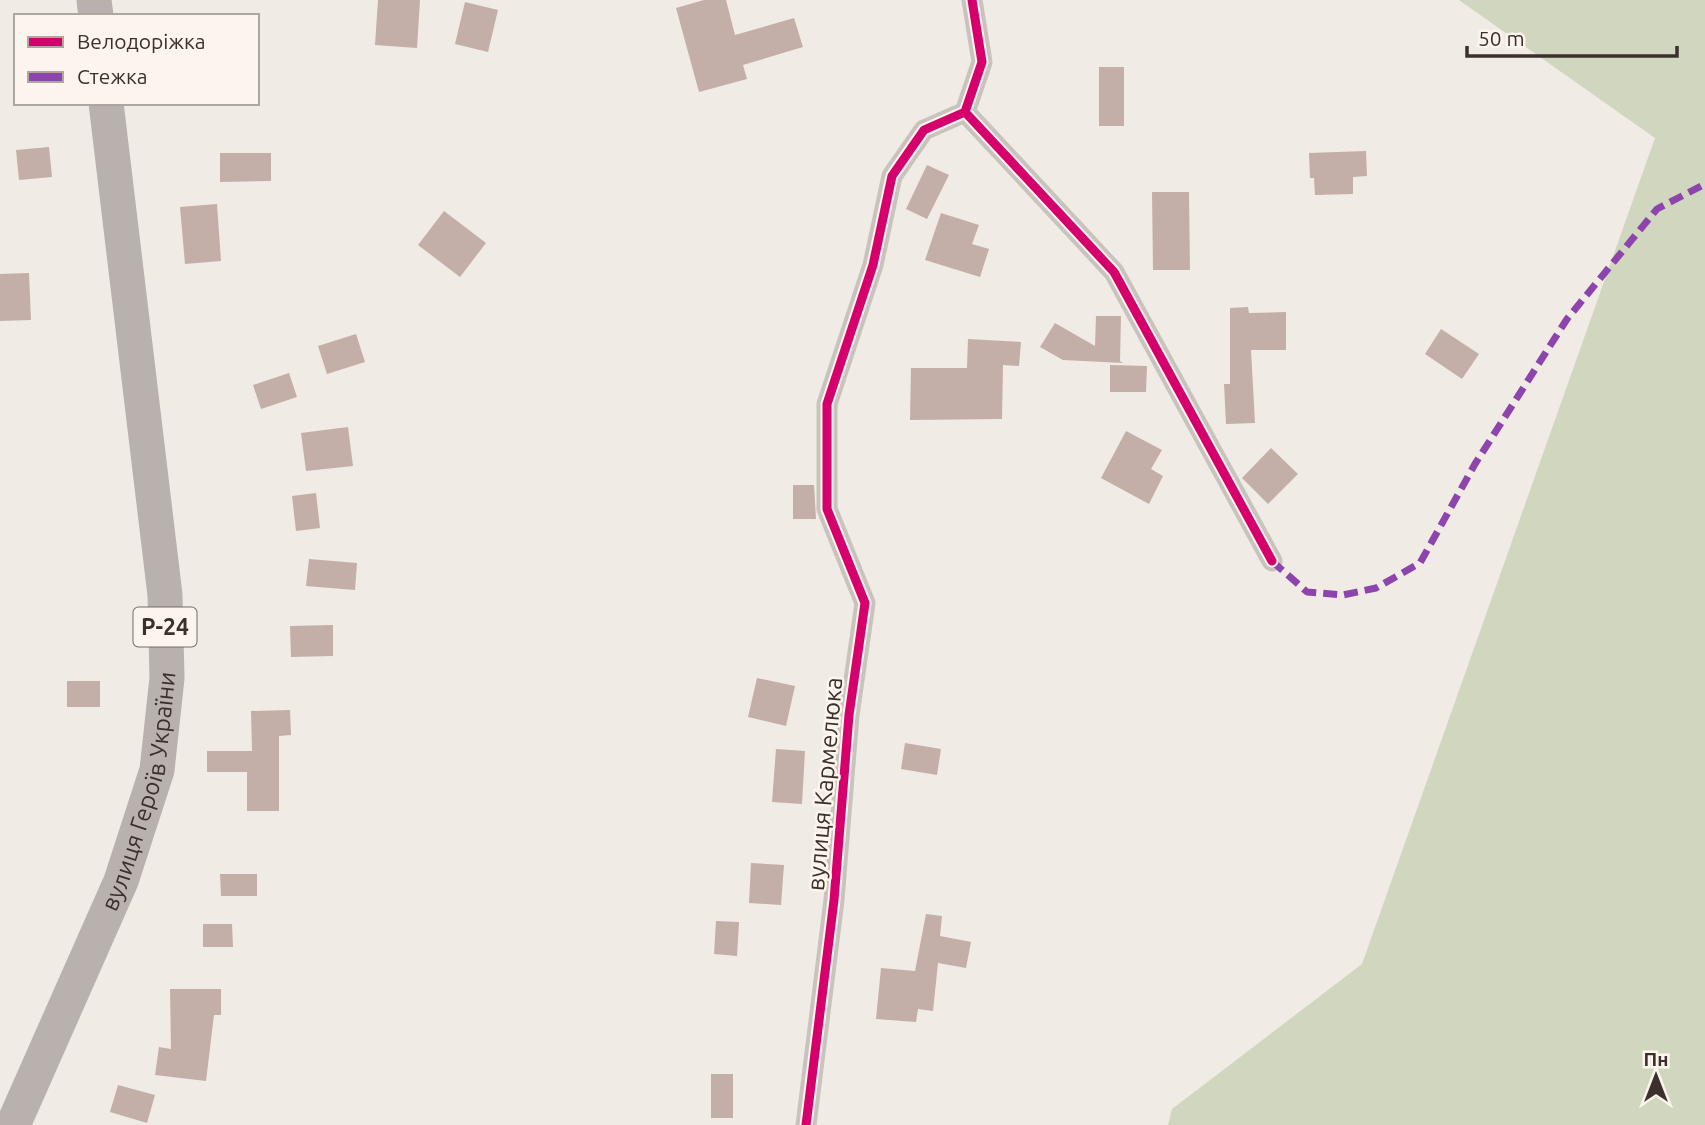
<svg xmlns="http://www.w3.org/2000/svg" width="1705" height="1125" viewBox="0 0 1705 1125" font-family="Ubuntu,sans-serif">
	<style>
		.green { fill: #d1d6bf }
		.building { fill: #c3afa7 }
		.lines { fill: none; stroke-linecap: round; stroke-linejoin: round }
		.street { stroke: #c9c3be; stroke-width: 21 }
		.primary { stroke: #b8b1ad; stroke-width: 35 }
		.quiet { stroke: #8e44ad; stroke-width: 7; stroke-dasharray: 14 7; stroke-linecap: butt }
		.cycleway-casing { stroke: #fbf5ee; stroke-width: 13 }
		.cycleway { stroke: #d6006c; stroke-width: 9 }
		.labels { text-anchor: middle; stroke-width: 5; stroke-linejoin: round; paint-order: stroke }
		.shield { fill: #fbf5ee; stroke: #756b66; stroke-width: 2 }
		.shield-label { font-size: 23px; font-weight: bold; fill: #3b302b }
		.street-label { font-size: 24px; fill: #3b302b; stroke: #fbf5ee }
	</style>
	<rect width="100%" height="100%" fill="#f0ebe5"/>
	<path class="green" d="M1459,0h246v1125h-537l4,-16 190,-145 293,-826z"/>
	<path class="building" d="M378,0h42l-3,48 -42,-3z
		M704,0h22l9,35 59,-17 9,29 -60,18 4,14 -48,13 -23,-84z
		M465,2l33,8 -10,42 -33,-8z
		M1099,67h25v59h-25z
		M49,147l3,30 -33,3 -3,-30z
		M1366,151l1,25 -14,1v17l-38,1 -1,-17h-4l-1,-25z
		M220,153h51v28l-51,1z
		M927,165l22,10 -22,44 -21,-10z
		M1152,192h37l1,78h-37z
		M217,204l4,57 -36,3 -5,-57z
		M444,211l42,32 -26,34 -42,-32z
		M941,213l38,12 -7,19 17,5 -9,28 -55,-17z
		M29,273l2,47 -31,1v-47z
		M1248,307l1,6 37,-1v38h-35l4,73 -29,1 -2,-40h6v-76z
		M1096,316h25l-1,45 3,2 -60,-3 -23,-13 15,-24 40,23z
		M1441,329l38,25 -17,25 -37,-25z
		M356,334l9,28 -38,12 -9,-28z
		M968,339l53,3 -2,24 -16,-1 -1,54 -92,1 1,-52h56z
		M1110,365l37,1 -1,26h-36z
		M289,373l8,24 -36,12 -8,-24z
		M348,427l5,39 -47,5 -5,-38z
		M1126,431l36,19 -11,19 12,7 -14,28 -48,-26z
		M1271,448l27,26 -30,30 -26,-26z
		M793,485h21l2,34h-23z
		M316,493l4,35 -24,3 -4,-35z
		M309,559l48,4 -2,27 -49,-4z
		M333,625v31l-42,1 -1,-31z
		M757,678l38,8 -9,40 -38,-9z
		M67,681h33v26h-33z
		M290,710l1,25 -12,1v75h-32v-39h-40v-21h45l-1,-40z
		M905,743l36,6 -4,26 -36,-6z
		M776,749l29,2 -3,53 -30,-2z
		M751,863l33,2 -3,40 -32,-2z
		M220,874h37v22h-36z
		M926,914l16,2 -2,20 31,6 -5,26 -28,-5 -5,48 -15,-2 -2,13 -40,-3 5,-51 34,3z
		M716,921l23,1 -2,34 -23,-2z
		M203,924h29l1,23h-30z
		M170,989h51v26h-7l-8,66 -51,-6 4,-28 12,2z
		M711,1074h22v44h-22z
		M118,1085l37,10 -8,28 -37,-11z"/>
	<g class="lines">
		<path class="street" d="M965,112l149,160 158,289
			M806,1125l28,-225 15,-185 16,-112 -38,-94v-105l46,-139 19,-89 32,-46 41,-18 17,-50 -10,-62"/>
		<g class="primary">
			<path d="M94,0l2,16"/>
			<path id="s1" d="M13,1125l108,-244 36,-111 10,-92 -2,-83 -59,-492"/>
		</g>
		<path class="quiet" d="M1272,561l35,31 36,3 33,-7 44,-25 55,-99 92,-145 90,-110 48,-25"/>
		<g class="cycleway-casing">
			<path id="cycleway" d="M965,112l149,160 158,289
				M806,1125l28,-225 15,-185 16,-112 -38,-94v-105l46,-139 19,-89 32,-46 41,-18 17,-50 -10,-62"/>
		</g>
		<use href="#cycleway" class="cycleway"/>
	</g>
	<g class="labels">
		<rect class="shield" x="133.5" y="607.5" width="63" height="39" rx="5"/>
		<g class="shield-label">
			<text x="165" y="635">Р-24</text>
		</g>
		<g class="street-label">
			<text transform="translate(825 784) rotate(-85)" y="8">вулиця Кармелюка</text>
			<text dy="8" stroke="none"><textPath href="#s1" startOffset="359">вулиця Героїв України</textPath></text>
		</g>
	</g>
	<rect x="14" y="14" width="245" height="91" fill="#fbf5ee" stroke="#aea6a0" stroke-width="2"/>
	<rect x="28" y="37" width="35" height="10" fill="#d6006c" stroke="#aea6a0" stroke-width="2"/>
	<text x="77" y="49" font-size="21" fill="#3b302b">Велодоріжка</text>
	<rect x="28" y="72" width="35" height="10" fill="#8e44ad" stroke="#aea6a0" stroke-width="2"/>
	<text x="77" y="84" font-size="21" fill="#3b302b">Стежка</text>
	<g transform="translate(1656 1076)" stroke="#fbf5ee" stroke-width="5" paint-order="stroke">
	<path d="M0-5L12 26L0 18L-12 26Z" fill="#3b302b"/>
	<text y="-10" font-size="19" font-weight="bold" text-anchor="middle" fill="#3b302b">Пн</text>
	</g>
	<path d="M1467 46v10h210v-10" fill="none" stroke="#3b302b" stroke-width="3.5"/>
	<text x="1478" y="46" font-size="21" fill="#3b302b" stroke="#fbf5ee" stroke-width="5" paint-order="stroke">50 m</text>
</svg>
